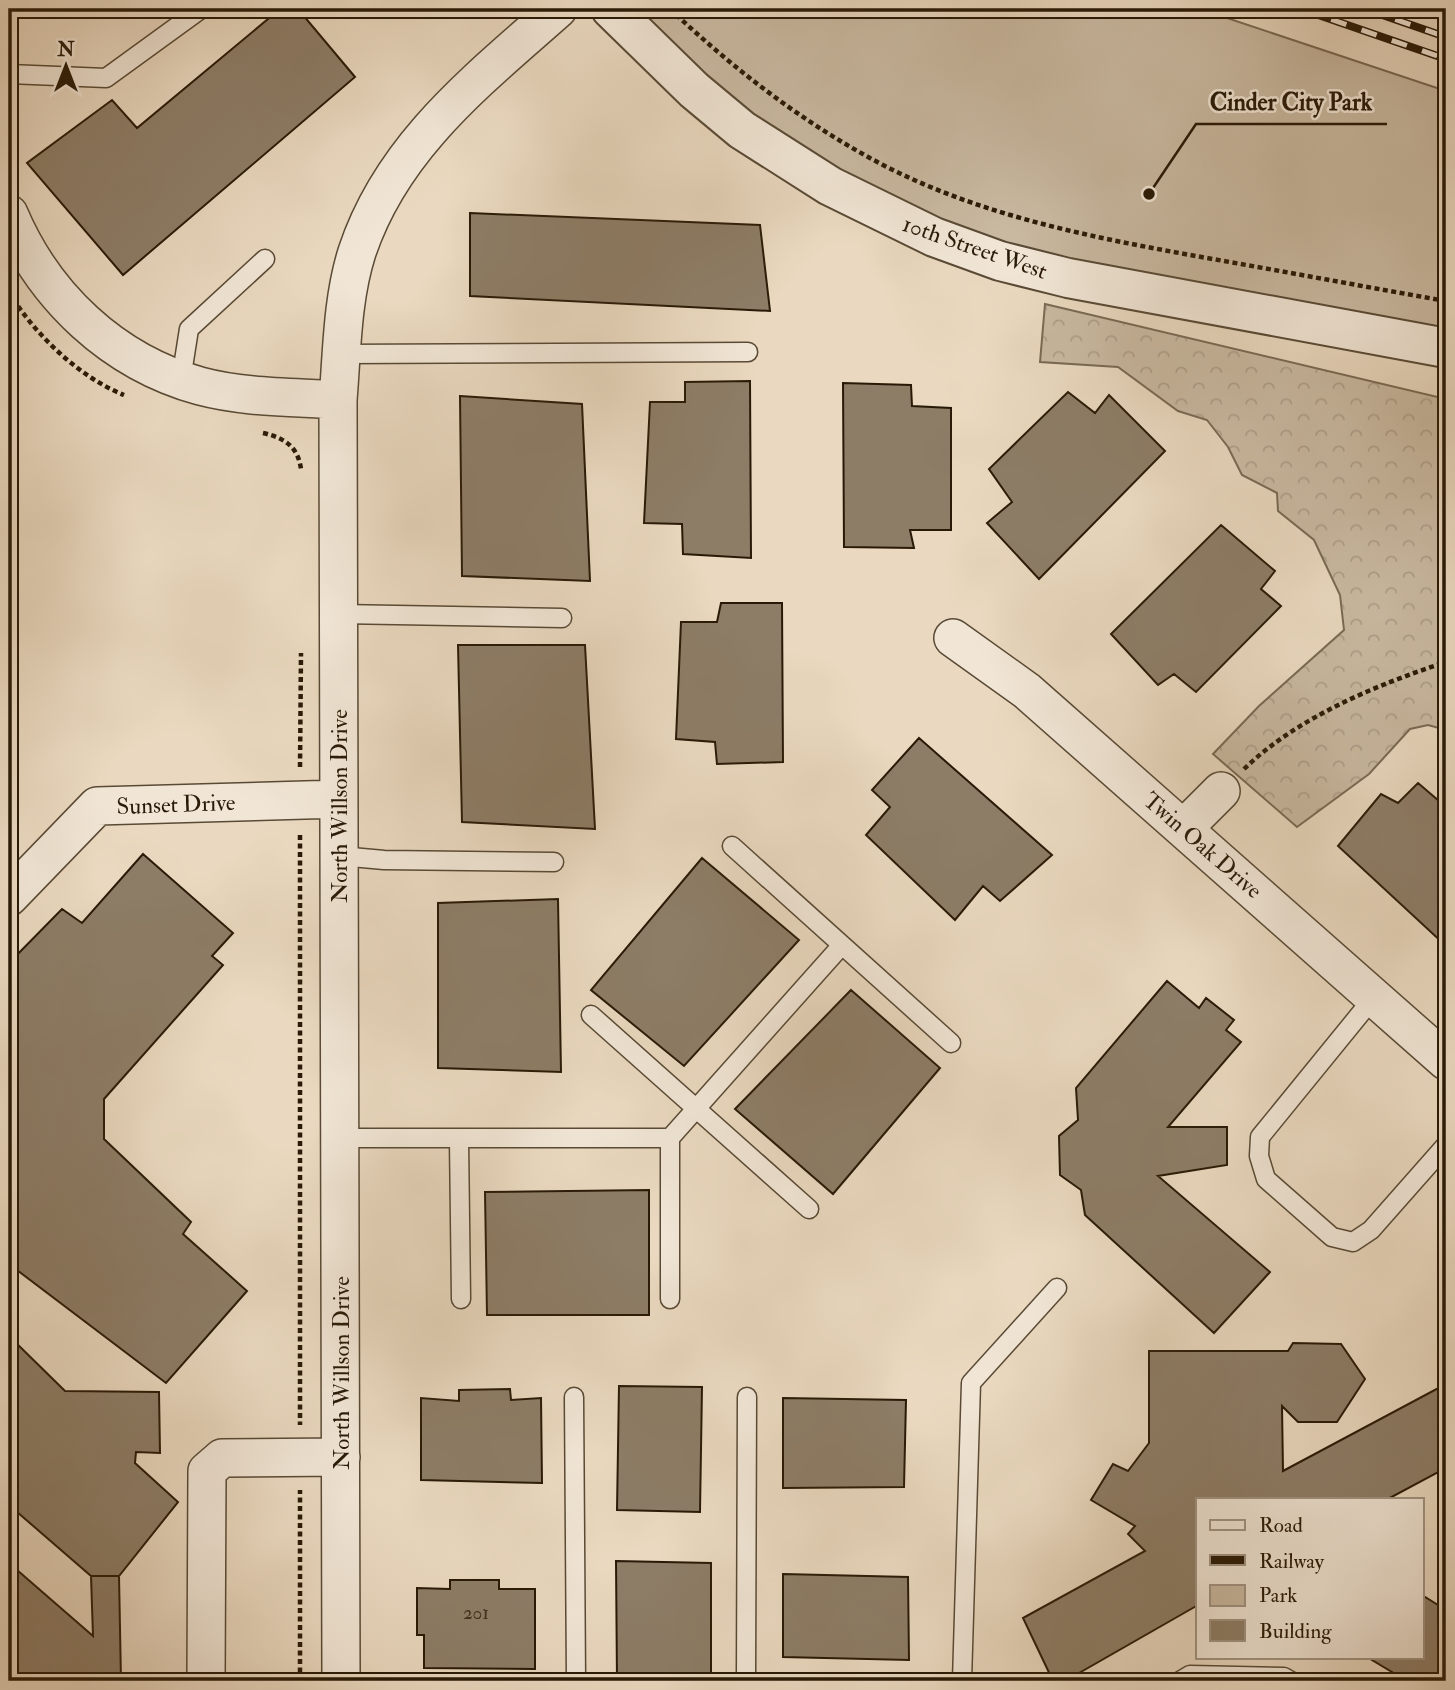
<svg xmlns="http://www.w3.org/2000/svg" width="1455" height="1690" viewBox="0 0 1455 1690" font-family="'IM FELL Double Pica',serif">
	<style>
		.forest { fill: url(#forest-crowns); stroke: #796a54; stroke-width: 2 }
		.green { fill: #c9b9a1; stroke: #796a54; stroke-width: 2 }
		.building { fill: #8d7d67; stroke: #291a07; stroke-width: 2 }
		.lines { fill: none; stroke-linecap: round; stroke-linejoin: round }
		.service-casing { stroke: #594a35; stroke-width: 21 }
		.minor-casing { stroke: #594a35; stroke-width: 40 }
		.tertiary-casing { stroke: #594a35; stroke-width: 42 }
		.path { stroke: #291a07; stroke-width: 4.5; stroke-dasharray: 5 3.5; stroke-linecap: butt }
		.service { stroke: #f1e6d6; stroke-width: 18 }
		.minor { stroke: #f1e6d6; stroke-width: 37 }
		.tertiary { stroke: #f1e6d6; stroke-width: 38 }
		.rail-casing { stroke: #291a07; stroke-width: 8 }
		.rail { stroke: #f1e6d6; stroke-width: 5; stroke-dasharray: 16; stroke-linecap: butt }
		.labels { text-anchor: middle; stroke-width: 5; stroke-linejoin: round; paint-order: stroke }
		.number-label { font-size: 19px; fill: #42331f }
		.street-label { font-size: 23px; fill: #291a07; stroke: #f1e6d6 }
		.leader { fill: none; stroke: #291a07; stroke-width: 2.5 }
		.callout-dot { fill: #291a07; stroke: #f1e6d6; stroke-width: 2.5 }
		.callout-label { font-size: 24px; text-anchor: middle; font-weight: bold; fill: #291a07; stroke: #f1e6d6; stroke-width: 5; stroke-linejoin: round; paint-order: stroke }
	</style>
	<defs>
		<pattern id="forest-crowns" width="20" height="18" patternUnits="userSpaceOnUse" patternTransform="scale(1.75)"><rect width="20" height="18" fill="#c9b9a1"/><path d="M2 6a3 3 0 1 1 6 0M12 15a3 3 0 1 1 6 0" fill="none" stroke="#ad9e89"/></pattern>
	</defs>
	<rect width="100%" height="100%" fill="#ead9c0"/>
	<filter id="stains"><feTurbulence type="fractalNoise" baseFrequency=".00286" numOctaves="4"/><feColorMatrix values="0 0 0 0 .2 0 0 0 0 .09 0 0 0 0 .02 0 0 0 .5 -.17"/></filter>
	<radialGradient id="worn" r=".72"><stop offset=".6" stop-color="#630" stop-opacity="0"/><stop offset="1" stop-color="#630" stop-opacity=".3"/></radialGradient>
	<path class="forest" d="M1045,304l401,95v331l-18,-5 -18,4 -41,45 -72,53 -84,-73 46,-48 85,-76 -4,-35 -26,-55 -36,-29 -1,-18 -35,-18 -14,-28 -21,-27 -29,-9 -60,-44 -78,-5z"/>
	<path class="green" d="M611,9h589l246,82v257l-378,-70 -298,-128z"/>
	<path class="building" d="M280,9h18l57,68 -232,198 -96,-112 85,-63 25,28z
		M470,213l290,12 10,86 -300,-15z
		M750,381l1,177 -68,-4 -1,-30 -38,-1 6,-121h35v-20z
		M843,383l68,2 1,21 39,2v122h-41l4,18 -70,-1z
		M1068,392l27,21 14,-18 56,56 -126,128 -52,-56 25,-21 -23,-33z
		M460,396l122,8 8,177 -128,-5z
		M1221,525l54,46 -14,18 20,17 -85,86 -22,-18 -16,11 -47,-51z
		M721,603h61l1,159 -66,2 -2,-22 -39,-3 5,-117h36z
		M458,645h127l10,184 -133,-7z
		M919,738l133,117 -52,46 -17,-15 -28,34 -89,-85 24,-28 -18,-17z
		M1418,783l28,24v139l-108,-100 43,-52 17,9z
		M143,854l90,79 -21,23 11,9 -119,134v40l87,83 -8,12 64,57 -81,92 -157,-119v-301l53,-54 20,14z
		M702,858l97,82 -115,126 -93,-76z
		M558,899l3,173 -123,-4v-165z
		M1167,981l32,27 7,-10 28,22 -8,10 15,12 -73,85h59v38l-69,11 112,96 -56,61 -129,-118 -4,-25 -21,-15 -1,-39 19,-16 -2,-32z
		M851,990l89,78 -107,126 -98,-85z
		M649,1190v125h-162l-2,-123z
		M9,1336l56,55 94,1 1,61 -24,-1 -1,11 43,39 -59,74h-28l-82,-71z
		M1293,1343l48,1 24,35 -28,43h-39l-16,-16 1,65 163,-87v84l-58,31h-190v106l-133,76h-12l-30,-63 122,-67 -17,-17 7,-8 -44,-26 22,-36 15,7 21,-28v-92h139z
		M619,1386l83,1 -2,125 -83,-2z
		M510,1389l1,11 30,-2 1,85 -121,-3v-82l38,3v-11z
		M783,1398l123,2 -2,87 -121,1z
		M616,1561l95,2v118h-94z
		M9,1563l84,73 -2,-60h28l2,105h-112z
		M783,1574l125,3 1,83 -126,-3z
		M450,1580h49v9h36v80l-111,-1v-33h-7v-47l33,1z
		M1422,1595l24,15v71h-39l-40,-24h55z"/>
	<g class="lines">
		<g class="service-casing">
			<path id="service" d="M9,74l97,4 95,-69
				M342,354l406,-2
				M181,380l8,-51 76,-70
				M339,614l223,4
				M732,846l219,197
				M340,856l44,4 170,2
				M1374,997l-114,140 -1,19 7,23 66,58 21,5 18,-12 75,-85
				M591,1015l218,194
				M340,1138h330l172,-193
				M670,1138v161
				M459,1140l2,159
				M574,1397l2,284
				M746,1681l1,-284
				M962,1681l9,-298 86,-95
				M1180,1681l10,-6 94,2 7,4"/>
		</g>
		<g class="minor-casing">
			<path id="minor" d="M9,214c35,83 104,148 191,172 45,12 93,11 138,14
				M953,638l74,53 419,370
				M1184,828l37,-37
				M9,897l88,-91 242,-7
				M206,1681l1,-210 15,-13 119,-1
				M341,1681l-3,-1281c4,-49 4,-101 19,-148 35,-106 121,-172 201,-243"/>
		</g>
		<g class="tertiary-casing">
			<path id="tertiary" d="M611,9l83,81 48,40 88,56 104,51 66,24 68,17 378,70"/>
		</g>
		<path class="path" d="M670,9c65,61 133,114 213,156 101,52 212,73 324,93 80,14 159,29 239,43
			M9,292c25,42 70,85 115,103
			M263,433c22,5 35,14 38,36
			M300,767l1,-114
			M1244,769c54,-52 132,-84 202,-107
			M300,835v590
			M300,1681v-191"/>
		<use href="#service" class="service"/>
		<use href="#minor" class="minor"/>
		<use href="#tertiary" class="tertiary"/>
		<g class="rail-casing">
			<path id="rail" d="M1301,9l145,50
				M1365,9l81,28"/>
		</g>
		<use href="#rail" class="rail"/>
	</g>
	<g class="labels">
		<g class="number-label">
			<text x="476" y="1619">201</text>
		</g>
		<g class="street-label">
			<text transform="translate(975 247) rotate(19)" y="8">10th Street West</text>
			<text transform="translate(176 804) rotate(-2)" y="8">Sunset Drive</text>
			<text transform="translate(339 806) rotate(-90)" y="8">North Willson Drive</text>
			<text transform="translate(1203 845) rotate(41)" y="8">Twin Oak Drive</text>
			<text transform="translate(341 1373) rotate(-90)" y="8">North Willson Drive</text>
		</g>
	</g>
	<path class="leader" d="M1149 194L1196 124H1387"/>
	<circle class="callout-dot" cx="1149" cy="194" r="7"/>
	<g class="callout-label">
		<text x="1291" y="110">Cinder City Park</text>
	</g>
	<rect width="1455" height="1690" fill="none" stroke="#ead9c0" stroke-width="35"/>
	<rect x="10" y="10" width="1434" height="1669" fill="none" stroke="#291a07" stroke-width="3.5"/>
	<rect x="18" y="18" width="1420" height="1655" fill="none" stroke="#291a07" stroke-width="2"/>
	<rect x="1196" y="1498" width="228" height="161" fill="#f1e6d6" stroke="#a19483" stroke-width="2"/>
	<rect x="1210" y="1520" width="35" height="10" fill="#f1e6d6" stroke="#a19483" stroke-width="2"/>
	<text x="1259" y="1532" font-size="21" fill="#291a07">Road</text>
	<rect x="1210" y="1555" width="35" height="10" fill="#291a07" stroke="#a19483" stroke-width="2"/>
	<text x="1259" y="1568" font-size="21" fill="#291a07">Railway</text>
	<rect x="1210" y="1585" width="35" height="21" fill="#c9b9a1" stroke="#a19483" stroke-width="2"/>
	<text x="1259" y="1602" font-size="21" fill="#291a07">Park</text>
	<rect x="1210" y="1620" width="35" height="21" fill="#8d7d67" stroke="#a19483" stroke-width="2"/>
	<text x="1259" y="1638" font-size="21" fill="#291a07">Building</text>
	<g transform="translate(66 66)" stroke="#f1e6d6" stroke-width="5" paint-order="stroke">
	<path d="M0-5L12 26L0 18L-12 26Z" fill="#291a07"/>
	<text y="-10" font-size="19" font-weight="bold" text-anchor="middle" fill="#291a07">N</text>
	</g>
	<rect width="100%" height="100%" filter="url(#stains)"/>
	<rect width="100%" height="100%" fill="url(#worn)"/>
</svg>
